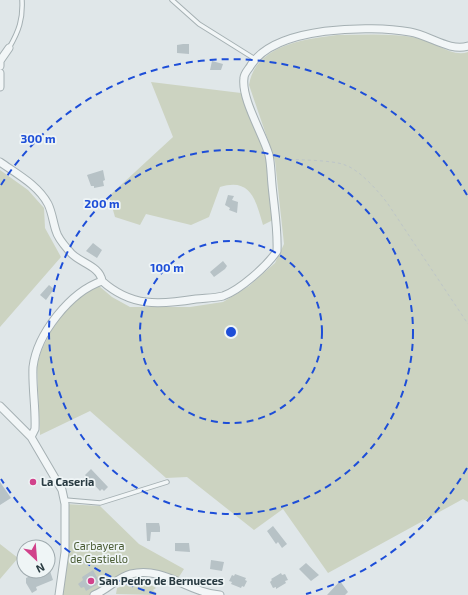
<svg xmlns="http://www.w3.org/2000/svg" width="468" height="595" viewBox="0 0 468 595" font-family="'Exo 2',sans-serif">
	<style>
		.green { fill: #ccd3c1 }
		.building { fill: #b7c2c6 }
		.lines { fill: none; stroke-linecap: round; stroke-linejoin: round }
		.service-casing { stroke: #a5b0b3; stroke-width: 5.5 }
		.minor-casing { stroke: #a5b0b3; stroke-width: 9 }
		.path { stroke: #bdc5c8; stroke-width: 1; stroke-dasharray: 3 3; stroke-linecap: butt }
		.service { stroke: #f2f6f7; stroke-width: 3.5 }
		.minor { stroke: #f2f6f7; stroke-width: 7 }
		.ring { fill: none; stroke: #1d4ed8; stroke-width: 2; stroke-dasharray: 7 5 }
		.poi-dot { fill: #d1428b; stroke: #eff5f6; stroke-width: 1.5 }
		.labels { text-anchor: middle; stroke-width: 3.5; stroke-linejoin: round; paint-order: stroke }
		.poi-label { font-size: 11px; font-weight: bold; fill: #283a41; stroke: #eff5f6; text-anchor: start }
		.park-label { font-size: 11px; fill: #4b5d35; stroke: #eff5f6 }
		.centre { fill: #1d4ed8; stroke: #eff5f6; stroke-width: 2 }
		.ring-label { font-size: 12px; text-anchor: middle; font-weight: bold; fill: #1d4ed8; stroke: #eff5f6; stroke-width: 3.5; stroke-linejoin: round; paint-order: stroke }
	</style>
	<rect width="100%" height="100%" fill="#e0e7e9"/>
	<path class="green" d="M337,35c27,0 55,-2 81,3 16,3 34,20 50,14v450l-5,-3 -135,74 -45,-64 -29,21 -67,-53 -21,1 -76,-67 -50,24 -3,-70 4,-14 10,-20 19,-27 20,-15 9,-3 13,11 18,10h60l33,-5 26,-16 26,-23 9,-19 -9,-83 -26,-76c6,-40 56,-46 88,-50z
		M151,82l90,11 25,64 7,63 -10,5c-7,-23 -11,-48 -43,-38l-11,30 -18,8 -45,-11 -6,11 -25,-8 -6,-21 64,-59z
		M0,170l28,20 16,18 1,20 16,29 -61,70z
		M65,504l35,2 39,38 45,25 -7,11 -40,-7 -43,22h-35z
		M0,544l18,14 -18,21z
		M136,576l20,12 -3,2 4,4 -1,1 -40,-1 1,-6 14,-5z"/>
	<path class="building" d="M183,44h6v10l-12,-1v-8z
		M212,61l11,3 -2,6h-11z
		M103,170l2,10 -2,1 1,5 -10,2v-2h-3l-4,-11z
		M228,195l6,1 -2,4 6,2 -1,11 -8,-3 1,-2 -5,-3z
		M93,243l9,7 -5,8 -11,-7z
		M223,261l4,5 -2,3 -11,8 -4,-5z
		M49,285l5,4 -8,11 -6,-5z
		M91,469l17,18 -4,4 -2,-2 -2,2 -15,-16z
		M0,482l11,16 -11,7z
		M146,523h13l1,4v5h-9l-1,9h-3z
		M273,526l14,18 -5,4 -4,-6 -2,2 -9,-13z
		M175,543h14l1,9 -15,-1z
		M211,560l13,2 -2,9 -12,-2z
		M306,563l13,12 -8,6 -12,-12z
		M93,570l7,13 -14,8 -2,-4 -3,1 -3,-4 5,-4 -1,-3z
		M41,571h9l3,9 -17,7 1,3 -5,3 -6,-10v-5z
		M281,573l1,2 3,-1 3,6 -3,1 1,2 -10,6v-2l-3,1 -3,-6 2,-2 -1,-1z
		M235,574l11,4 -1,2 2,1 -3,6 -2,-1 -1,2 -10,-4 1,-2 -3,-1 3,-6 2,1z
		M340,581l8,11 -3,3h-18z"/>
	<g class="lines">
		<g class="service-casing">
			<path id="service" d="M172,0l27,24 56,35
				M9,48c10,-17 14,-29 13,-48
				M65,500l35,3 67,-21"/>
		</g>
		<g class="minor-casing">
			<path id="minor" d="M0,66v-5l9,-13
				M0,73v14
				M0,162c17,12 38,23 48,42 4,8 5,18 8,27 2,8 9,15 15,22 9,10 29,13 31,28
				M0,406l31,31 31,53 3,14v48l-6,43
				M31,437l4,-8c1,-20 -3,-42 -2,-62 4,-33 37,-75 69,-86 29,26 57,24 94,18 9,-1 19,-1 27,-3 17,-6 44,-30 54,-45 1,-22 -3,-44 -5,-66 -1,-10 -1,-21 -3,-30 -6,-21 -28,-56 -25,-77 0,-5 5,-9 7,-13 25,-39 119,-40 159,-33 19,3 40,20 58,14
				M94,595c13,-5 24,-18 37,-21 33,-8 58,19 89,21"/>
		</g>
		<path class="path" d="M284,159c15,1 49,1 61,6 15,5 34,27 43,39l80,120"/>
		<use href="#service" class="service"/>
		<use href="#minor" class="minor"/>
	</g>
	<g class="ring">
		<circle cx="231" cy="332" r="91"/>
		<circle cx="231" cy="332" r="182"/>
		<path d="M467 468A273 273 0 0 1 306 594M156 594A273 273 0 0 1 1 479M1 185A273 273 0 0 1 467 195"/>
	</g>
	<g class="poi-dot">
		<circle cx="33" cy="482" r="4"/>
		<circle cx="91" cy="581" r="4"/>
	</g>
	<g class="labels">
		<g class="poi-label">
			<text x="41" y="486">La Caseria</text>
			<text x="99" y="585">San Pedro de Bernueces</text>
		</g>
		<g class="park-label">
			<text x="99" y="550">Carbayera<tspan x="99" dy="13">de Castiello</tspan></text>
		</g>
	</g>
	<circle cx="231" cy="332" r="6" class="centre"/>
	<g class="ring-label">
		<text x="38" y="143">300 m</text>
		<text x="102" y="208">200 m</text>
		<text x="167" y="272">100 m</text>
	</g>
	<g transform="translate(36 559) rotate(154)"><circle r="19" fill="#eff5f6" stroke="#9faaae"/>
	<path d="M0-3L7 15L0 10L-7 15Z" fill="#d1428b"/>
	<text y="-6" font-size="11" font-weight="bold" text-anchor="middle" fill="#283a41">N</text>
	</g>
</svg>
